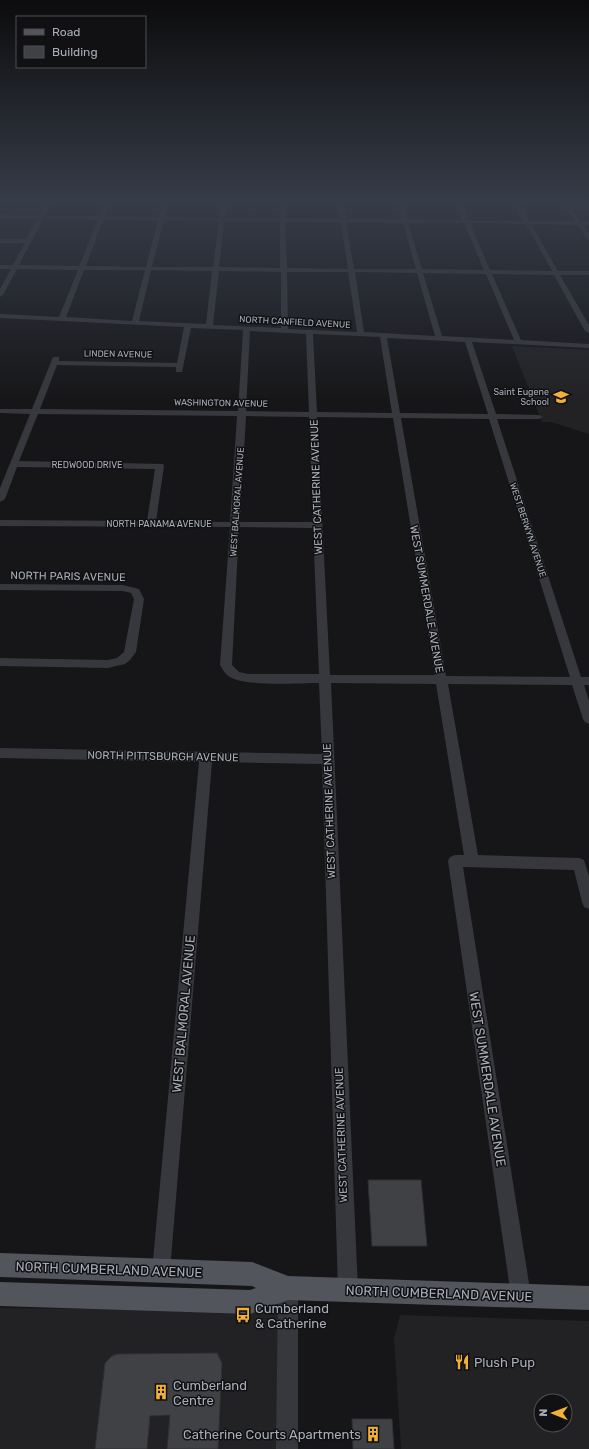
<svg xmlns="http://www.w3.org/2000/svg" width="589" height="1449" viewBox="0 0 589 1449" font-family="Rubik,sans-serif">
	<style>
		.built { fill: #222225; fill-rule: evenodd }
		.building { fill: #404145; stroke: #303034 }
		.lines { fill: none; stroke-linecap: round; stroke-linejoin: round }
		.minor { fill: #37383d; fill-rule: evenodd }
		.major { fill: #53555c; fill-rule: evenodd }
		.labels { text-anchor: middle; stroke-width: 3; stroke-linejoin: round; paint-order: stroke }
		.far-street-label { font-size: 9px; fill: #a8adb8; stroke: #111113 }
		.far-poi-label { font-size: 9px; fill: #a8adb8; stroke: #111113; text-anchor: end }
		.street-label { font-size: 11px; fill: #a8adb8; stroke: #111113 }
		.near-street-label { font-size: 13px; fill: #a8adb8; stroke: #111113 }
		.near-poi-label { font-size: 13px; fill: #a8adb8; stroke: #111113; text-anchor: start }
	</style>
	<rect width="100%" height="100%" fill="#161618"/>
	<path class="built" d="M512,346l77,4v84l-38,-12h-9z
		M0,1308l288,3 -1,138h-287z
		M400,1315l189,6v128h-188l-7,-111zM541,1401h24v24h-24z"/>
	<path class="building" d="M368,1180h53l6,66h-55z
		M217,1353l5,10 -4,86h-51l3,-34 -20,1 -3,33h-52l10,-86 7,-7 5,-2z
		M352,1419h40l2,30h-41z"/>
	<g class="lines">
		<path class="minor" d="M47,200h6l-9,16h55l6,-16h6l-7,16 55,1 4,-17h6l-4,17 54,1 2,-18h6l-2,18h55l-1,-18h6v18l55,1 -3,-19h6l3,19h56l-6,-19h6l5,19 56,1 -9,-20h6l8,20 56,1 -12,-21h6l12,21h45l-15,-21h6l3,5h20v4h-17l8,12h9v4h-6l6,9v6l-2,-1 -10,-14 -46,-1 27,47h31v4h-29l29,50v8l-4,-2 -31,-56 -62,-1 29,66 68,4v4l-117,-6 24,72 43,1 4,2 -4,2h-42l84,258h8v8h-5l5,16v23l-4,-2 -2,-3 -11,-34 -124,-1 30,171 101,3 5,2 5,16v33l-5,-2 -2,-5 -8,-32 -111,-3 68,429 -3,7 -7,3 -7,-3 -3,-7 -63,-435 2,-4 5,-2h9l-28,-171 -105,-1 27,607 -3,7 -7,3 -7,-3 -3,-7 -16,-526 -110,-2 -42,509 -2,7 -7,2 -7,-2 -2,-7 47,-509 -199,-4v-10l322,6 -3,-71c-21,0 -72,4 -89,-6 -5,-3 -7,-7 -10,-12l10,-138 -230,-1v-6l147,1 8,-52 -138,-2 -12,32 -5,3v-14l30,-74 -30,-1v-4h32l21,-52h6v4l118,2 7,-36 -184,-9v-4l59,3 19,-47 -61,-1 -14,26 -3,2v-8l11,-20h-11v-4h13l12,-22h-25v-4h26l11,-20h-37v-4l39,1zM43,219l55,1 -19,46 -60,-1zM103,220h55l-12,47 -60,-1zM164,220l55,1 -6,46h-61zM224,221l56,1v46l-61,-1zM285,222h56l7,47 -61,-1zM346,222l57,1 13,46h-62zM408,223h56l20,47 -62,-1zM470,223l56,1 26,47 -62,-1zM84,270h61l-13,51 -66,-4zM151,270l61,1 -6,53 -67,-3zM219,271l62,1v56l-68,-3zM287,272h61l9,60 -69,-3zM355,272l62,1 18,63 -71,-4zM423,273l63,1 28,66 -72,-4zM191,328l52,2 -5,81 -198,-2 17,-44 119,2v5h6zM250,331l56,3 3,78 -63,-1zM313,334l67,3 12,76 -75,-1zM387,338l78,4 23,72 -88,-1zM38,414l199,2 -7,106 -74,-1 8,-55 -1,-2 -144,-3zM246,416l63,1 4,105h-73zM317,417l76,1 42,257h-105zM401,418l88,1 81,258 -124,-1zM239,527l74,1 6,146h-71l-9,-2 -7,-7z
			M0,584l123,1 16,4 5,10 -8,53 -6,8 -5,4 -17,4 -108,-2v-8l108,2 9,-2 7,-6 10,-53 -3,-6 -8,-2 -123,-1z
			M288,1278l7,3 3,7v161h-22l2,-161 3,-7z"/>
		<path class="major" d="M0,1253l252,9 36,14 301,10v24l-301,-10 -38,14 -250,-8v-24l250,8 6,-2 -4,-2 -252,-9z"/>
	</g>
	<linearGradient id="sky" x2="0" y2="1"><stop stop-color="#0c0c0d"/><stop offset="0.5" stop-color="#363c48"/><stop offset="1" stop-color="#363c48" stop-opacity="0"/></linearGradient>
	<rect width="589" height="403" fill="url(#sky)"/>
	<defs>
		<g id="school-bare" transform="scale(1.2)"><path d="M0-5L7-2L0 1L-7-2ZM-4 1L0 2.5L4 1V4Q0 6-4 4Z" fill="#f2b134" stroke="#111113" stroke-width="2.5" paint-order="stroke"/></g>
		<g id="bus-bare" transform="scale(1.2)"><path d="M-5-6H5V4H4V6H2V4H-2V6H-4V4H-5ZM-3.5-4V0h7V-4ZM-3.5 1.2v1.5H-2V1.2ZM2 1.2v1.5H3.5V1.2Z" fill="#f2b134" stroke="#111113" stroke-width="2.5" paint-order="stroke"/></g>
		<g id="restaurant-bare" transform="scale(1.2)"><path d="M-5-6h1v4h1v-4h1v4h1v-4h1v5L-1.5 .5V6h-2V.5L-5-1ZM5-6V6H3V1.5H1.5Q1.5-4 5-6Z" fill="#f2b134" stroke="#111113" stroke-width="2.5" paint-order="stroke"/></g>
		<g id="building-bare" transform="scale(1.2)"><path d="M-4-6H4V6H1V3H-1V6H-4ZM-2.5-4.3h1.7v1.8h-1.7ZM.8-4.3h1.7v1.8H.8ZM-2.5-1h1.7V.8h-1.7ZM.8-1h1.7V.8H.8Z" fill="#f2b134" stroke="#111113" stroke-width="2.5" paint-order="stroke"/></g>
	</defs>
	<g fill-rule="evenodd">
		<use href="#school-bare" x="561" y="397"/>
		<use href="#bus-bare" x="243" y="1315"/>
		<use href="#restaurant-bare" x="462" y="1362"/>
		<use href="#building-bare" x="161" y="1392"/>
		<use href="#building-bare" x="373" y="1434"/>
	</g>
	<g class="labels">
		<g class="far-street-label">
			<text transform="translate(295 322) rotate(3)" y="3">NORTH CANFIELD AVENUE</text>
			<text transform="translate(118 354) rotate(1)" y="3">LINDEN AVENUE</text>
			<text transform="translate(221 403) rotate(1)" y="3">WASHINGTON AVENUE</text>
			<text x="87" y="468">REDWOOD DRIVE</text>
			<text transform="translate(237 502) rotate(-86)" y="3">WEST BALMORAL AVENUE</text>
			<text x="159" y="527">NORTH PANAMA AVENUE</text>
			<text transform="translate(528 530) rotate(72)" y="3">WEST BERWYN AVENUE</text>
		</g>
		<g class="far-poi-label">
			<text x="549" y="395">Saint Eugene<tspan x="549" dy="10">School</tspan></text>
		</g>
		<g class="street-label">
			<text transform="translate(316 487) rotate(-92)" y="4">WEST CATHERINE AVENUE</text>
			<text transform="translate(68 576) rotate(1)" y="4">NORTH PARIS AVENUE</text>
			<text transform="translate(427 599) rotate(80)" y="4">WEST SUMMERDALE AVENUE</text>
			<text transform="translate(163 756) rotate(1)" y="4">NORTH PITTSBURGH AVENUE</text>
			<text transform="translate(329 811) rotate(-92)" y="4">WEST CATHERINE AVENUE</text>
			<text transform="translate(341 1135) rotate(-92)" y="4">WEST CATHERINE AVENUE</text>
		</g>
		<g class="near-street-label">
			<text transform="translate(183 1014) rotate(-85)" y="5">WEST BALMORAL AVENUE</text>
			<text transform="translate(488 1079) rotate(81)" y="5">WEST SUMMERDALE AVENUE</text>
			<text transform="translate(109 1269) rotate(2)" y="5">NORTH CUMBERLAND AVENUE</text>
			<text transform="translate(439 1293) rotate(2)" y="5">NORTH CUMBERLAND AVENUE</text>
		</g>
		<g class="near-poi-label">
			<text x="255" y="1313">Cumberland<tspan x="255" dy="15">&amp; Catherine</tspan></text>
			<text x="474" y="1367">Plush Pup</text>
			<text x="173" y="1390">Cumberland<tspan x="173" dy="15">Centre</tspan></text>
			<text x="361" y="1439" text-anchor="end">Catherine Courts Apartments</text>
		</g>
	</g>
	<rect x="16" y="16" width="130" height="52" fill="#111113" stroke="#4d4f55"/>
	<rect x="24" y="29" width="20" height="6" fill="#53555c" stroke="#4d4f55"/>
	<text x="52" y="36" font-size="12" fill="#a8adb8">Road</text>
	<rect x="24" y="46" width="20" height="12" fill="#404145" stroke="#4d4f55"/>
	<text x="52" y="56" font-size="12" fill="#a8adb8">Building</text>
	<g transform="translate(553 1413) rotate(271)"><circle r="19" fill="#111113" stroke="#4d4f55"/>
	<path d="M0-3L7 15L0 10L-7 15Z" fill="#f2b134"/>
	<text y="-6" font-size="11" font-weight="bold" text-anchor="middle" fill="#a8adb8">N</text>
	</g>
</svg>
